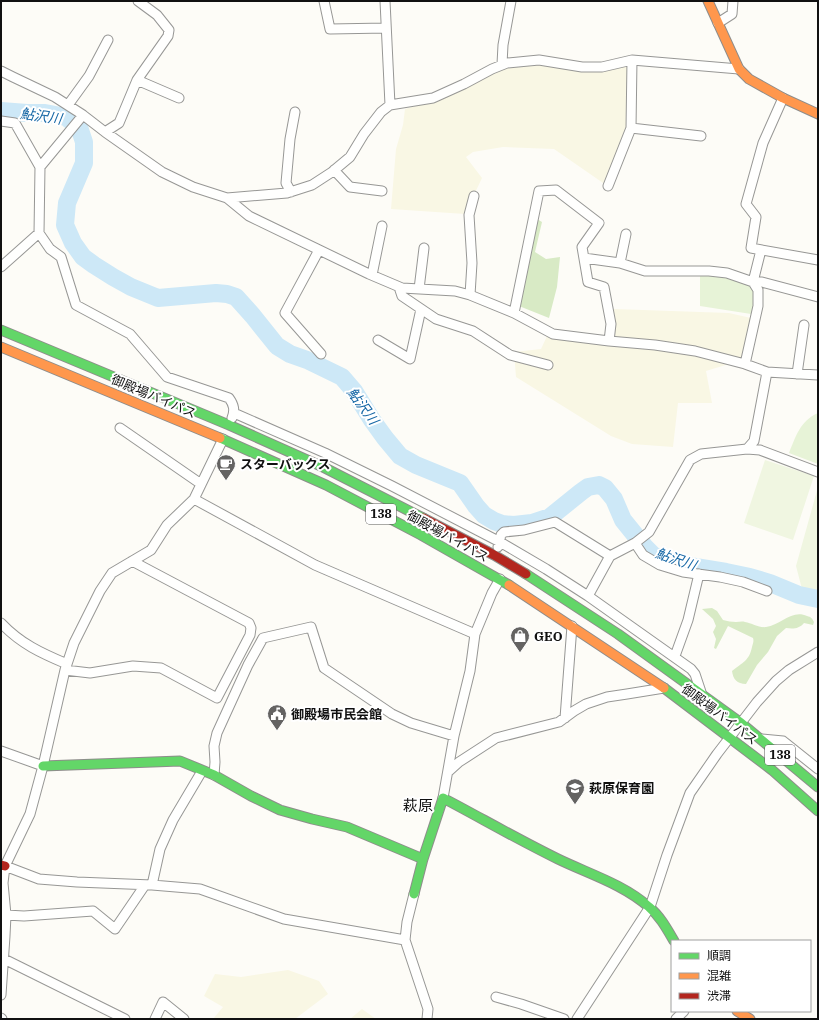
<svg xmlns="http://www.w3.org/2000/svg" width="819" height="1020" viewBox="0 0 819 1020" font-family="'IBM Plex Serif','Noto Sans JP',serif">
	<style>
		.farmland { fill: #f9f7e4 }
		.green { fill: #e7f3d7 }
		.forest { fill: #d8eac5 }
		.pitch { fill: #f0f6e1 }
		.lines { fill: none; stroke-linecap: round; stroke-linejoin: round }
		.river { stroke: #cde8f7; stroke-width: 18 }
		.street-casing { stroke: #979795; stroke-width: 11 }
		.fast-casing { stroke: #8e8d8b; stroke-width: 11 }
		.slow-casing { stroke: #8e8d8b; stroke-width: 11 }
		.jam-casing { stroke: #8e8d8b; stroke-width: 11 }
		.street { stroke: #fffffe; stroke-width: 9 }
		.fast { stroke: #63d668; stroke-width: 9 }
		.slow { stroke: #ff974d; stroke-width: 9 }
		.jam { stroke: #b3261e; stroke-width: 9 }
		.labels { text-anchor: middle; stroke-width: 4; stroke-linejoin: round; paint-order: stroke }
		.shield { fill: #fff; stroke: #585858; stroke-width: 1 }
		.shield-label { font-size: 12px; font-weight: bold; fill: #111 }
		.street-label { font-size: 13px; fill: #111; stroke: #fff }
		.poi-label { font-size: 13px; font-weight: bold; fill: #111; stroke: #fff; text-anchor: start }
		.water-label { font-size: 14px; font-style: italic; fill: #1768a6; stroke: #fff }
		.quarter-label { font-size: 15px; fill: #111; stroke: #fff }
	</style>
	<rect width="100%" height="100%" fill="#fdfcf7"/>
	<path class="farmland" d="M502,64l127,1 2,63 -25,57 -52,-36 -51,-2 -30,5 -7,5 16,21 -17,36 -74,-5 5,-60 7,-24 2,-16 30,-9z
		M614,309l115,4 22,5 -9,42 -36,11 6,32h-34l-5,44 -41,-3 -21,-8 -95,-59 -2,-25 27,-3 7,-15 66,3z
		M288,970l31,11 9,13 -33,25h-82l10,-12 -19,-11 11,-22 26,3z
		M362,1009l14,10h-26z"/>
	<path class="green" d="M700,275l29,1 25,8 2,23 -5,7 -51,-8z
		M818,413v51l-29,-11c7,-17 11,-32 29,-40z"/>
	<path class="forest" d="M537,219l5,3 -7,30 11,7 14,-2 -3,30 -8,31 -30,-12z
		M712,608l5,3 6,9c4,1 9,2 13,2 3,0 6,-1 9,0 7,1 14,6 21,5 15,-2 26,-18 41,-11 4,1 5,2 7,6l-1,3 -9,-2c-5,6 -11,6 -18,5l-9,8 -9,16 -11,13 -11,19c-9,0 -13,-5 -14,-13 11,-9 17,-10 20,-24 1,-4 2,-6 1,-9l-25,-12 -12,23 -2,-1 2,-9 -3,-7 3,-6 -3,-7 -11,-10z"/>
	<path class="pitch" d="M765,460l49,16 -21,64 -49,-17z
		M818,487v107l-16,-5 -6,-23z"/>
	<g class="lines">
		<path class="river" d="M1,111l26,2h18l21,4 13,10 5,15v21l-17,40 -2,22 8,18 10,14 11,8 19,12 18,10 27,11 58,-5 11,1 9,3 17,19 24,30 13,8 17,6 35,17 12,14 18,29 13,18 15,18 16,9 44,18 16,23 8,9 10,6 8,3 12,1 18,-2 18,-6 31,-25 7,-5 11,-2 6,3 9,11 9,21 21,26 9,9 30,10 43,7 24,5 20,6 29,12 19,4"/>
		<g class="street-casing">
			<path id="street" d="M324,1l6,28 56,-1
				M385,1l5,104
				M718,23l14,-9 1,-13
				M502,64l1,-19 8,-44
				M1,71l12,6 42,20 28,18 22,17 57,40 31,15 34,11 60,-5 25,-8 20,-13 18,-15 14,-23 17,-22 9,-7 43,-7 31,-14 28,-15 15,-6 32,-3 43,7h20l30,-7 107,9
				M137,80l42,18
				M783,98l-20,45 -17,61 10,13 -5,31 67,12
				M68,105l21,-29 19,-36
				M1,121l14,2 25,44
				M631,128l70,8
				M105,132l14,-9 18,-43 31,-44 1,-6 -12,-15 -19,-14
				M334,170l16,17 32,4
				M608,186l23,-58 1,-68
				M291,192l-5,-9 4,-44 5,-27
				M227,198l22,18 120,58 33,14 53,3 15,4 44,18 39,21 56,7 46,4 40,6 50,13 22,8 51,3
				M39,233l11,16 11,8 15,48 54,29 37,43 62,21c5,7 6,12 3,20
				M319,250l-34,63 36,41
				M761,250l-8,32h9l56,15
				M584,258l36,5 25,8h64l18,2 26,9 5,8v16l-13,58
				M620,263l6,-29
				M1,267l38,-34 1,-66 43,-52
				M372,275l10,-49
				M399,287l3,9 34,23 37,12 37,24 38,10
				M419,289l5,-41
				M470,295l2,-32 -3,-48 5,-19
				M514,313l25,-122 17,-1 43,33 -17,24 6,35 16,5 7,37 -2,17
				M378,340l32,19 11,-50
				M797,374l7,-49
				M234,413l91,40 67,33 108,56 46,27 42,27 103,73 4,5 6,18
				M120,428l81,56
				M747,449l7,-8 13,-69
				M194,499l121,66 160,69
				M635,543l8,12 17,10 23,7 37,5 23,5 24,9
				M498,547l3,-12 3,-3 20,-2 31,-8 55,34
				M588,596l22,-40 25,-13 14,-11 41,-72 11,-6 46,-5 13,1 58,22
				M1,623c20,21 40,30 66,41
				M675,656l13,-36 11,-46
				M65,670l25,3 43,-7 28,2 56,30 33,-63 1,-7 -2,-5 -117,-62
				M565,718l7,-92
				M762,739l21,2 35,28
				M1,751l42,15
				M448,772l11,-10 37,-24 63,-16 15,-11 12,-7 21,-7 20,-3 37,-6
				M214,775l1,-13 -1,-16 3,-13 31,-68 15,-27 48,-11 13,41 68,46 19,9 43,13
				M443,798l11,-62 16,-65 5,-37 17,-41 8,-14
				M5,866l34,13 38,3 75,3 48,4 84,30 121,21
				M152,885l8,-36 13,-29 29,-49
				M414,894l-7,28 -2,18 23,69 -1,10
				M6,915l18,1 69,-5 22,18 30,-44
				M4,959l121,60
				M1,995l4,-59 1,-21 -3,-32 2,-17 25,-52 13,-48 22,-96 9,-27 26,-52 12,-18 39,-23 16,-25 27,-26 29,-60
				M496,997l25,7 43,15
				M1,1018l1,1
				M155,1019l8,-17 21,17
				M577,1019l73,-112 17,-52 23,-62 27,-39 40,-52 19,-21 13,-11 29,-18
				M676,1019l8,-8"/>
		</g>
		<g class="fast-casing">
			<path id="fast" d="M1,330l228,95 94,42 100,51
				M220,438l106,47 95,50 88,50
				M526,574l92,60 123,89 77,64
				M664,688l108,82 46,41
				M43,766l137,-5 34,14 37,21 29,14 32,9 35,8 76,32
				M414,894l9,-35 20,-61c38,20 76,42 115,61 31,15 65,25 91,48 11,9 18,22 25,34"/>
		</g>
		<g class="slow-casing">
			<path id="slow" d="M708,1l31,68 10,10 34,19 35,16
				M1,347l219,91
				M509,585l155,103
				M737,1011l13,8"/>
		</g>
		<g class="jam-casing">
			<path id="jam" d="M423,518l71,37 32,19
				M1,865l4,1"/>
		</g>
		<use href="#street" class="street"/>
		<use href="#fast" class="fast"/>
		<use href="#slow" class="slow"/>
		<use href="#jam" class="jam"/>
	</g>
	<defs>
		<g id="cafe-pin" transform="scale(1)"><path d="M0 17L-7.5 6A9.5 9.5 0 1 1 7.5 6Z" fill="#646362" stroke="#fff"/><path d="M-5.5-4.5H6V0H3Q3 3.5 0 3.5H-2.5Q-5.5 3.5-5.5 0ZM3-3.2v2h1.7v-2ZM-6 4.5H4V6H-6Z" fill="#fff"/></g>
		<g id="shop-pin" transform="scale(1)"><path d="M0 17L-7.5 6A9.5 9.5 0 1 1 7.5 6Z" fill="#646362" stroke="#fff"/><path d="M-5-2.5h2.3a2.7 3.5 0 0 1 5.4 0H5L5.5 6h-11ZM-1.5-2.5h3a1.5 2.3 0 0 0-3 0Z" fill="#fff"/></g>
		<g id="civic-pin" transform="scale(1)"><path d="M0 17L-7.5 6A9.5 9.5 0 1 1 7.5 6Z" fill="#646362" stroke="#fff"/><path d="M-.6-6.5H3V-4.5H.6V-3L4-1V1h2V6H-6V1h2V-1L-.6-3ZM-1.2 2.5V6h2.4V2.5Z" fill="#fff"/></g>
		<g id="school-pin" transform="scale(1)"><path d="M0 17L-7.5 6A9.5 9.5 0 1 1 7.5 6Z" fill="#646362" stroke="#fff"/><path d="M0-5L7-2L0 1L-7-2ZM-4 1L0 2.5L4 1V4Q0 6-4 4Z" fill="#fff"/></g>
	</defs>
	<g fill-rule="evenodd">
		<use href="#cafe-pin" x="226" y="464"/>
		<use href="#shop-pin" x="520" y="636"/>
		<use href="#civic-pin" x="277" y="714"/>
		<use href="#school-pin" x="575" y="788"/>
	</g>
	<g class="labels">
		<g class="shield">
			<rect x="366" y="504" width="30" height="20" rx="3"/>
			<rect x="765" y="745" width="30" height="20" rx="3"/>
		</g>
		<g class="shield-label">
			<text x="381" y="518">138</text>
			<text x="780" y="759">138</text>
		</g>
		<g class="street-label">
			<text transform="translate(154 396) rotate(23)" y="5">御殿場バイパス</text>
			<text transform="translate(448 536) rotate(29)" y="5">御殿場バイパス</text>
			<text transform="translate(720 714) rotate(37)" y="5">御殿場バイパス</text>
		</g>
		<g class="poi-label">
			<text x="240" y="469">スターバックス</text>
			<text x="534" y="641">GEO</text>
			<text x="291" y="719">御殿場市民会館</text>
			<text x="589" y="793">萩原保育園</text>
		</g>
		<g class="water-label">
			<text transform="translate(41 116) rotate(8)" y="5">鮎沢川</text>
			<text transform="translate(363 406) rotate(54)" y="5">鮎沢川</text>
			<text transform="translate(676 559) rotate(19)" y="5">鮎沢川</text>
		</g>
		<g class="quarter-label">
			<text x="418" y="811">萩原</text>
		</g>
	</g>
	<rect width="819" height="1020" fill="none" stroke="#111111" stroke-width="4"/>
	<rect x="671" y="940" width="140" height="72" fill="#ffffff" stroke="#a0a0a0"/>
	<rect x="679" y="953" width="20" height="6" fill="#63d668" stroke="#a0a0a0"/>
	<text x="707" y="960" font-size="12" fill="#111111">順調</text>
	<rect x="679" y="973" width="20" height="6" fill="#ff974d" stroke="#a0a0a0"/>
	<text x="707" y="980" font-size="12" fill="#111111">混雑</text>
	<rect x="679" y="993" width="20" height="6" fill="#b3261e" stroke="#a0a0a0"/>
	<text x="707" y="1000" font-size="12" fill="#111111">渋滞</text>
</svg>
